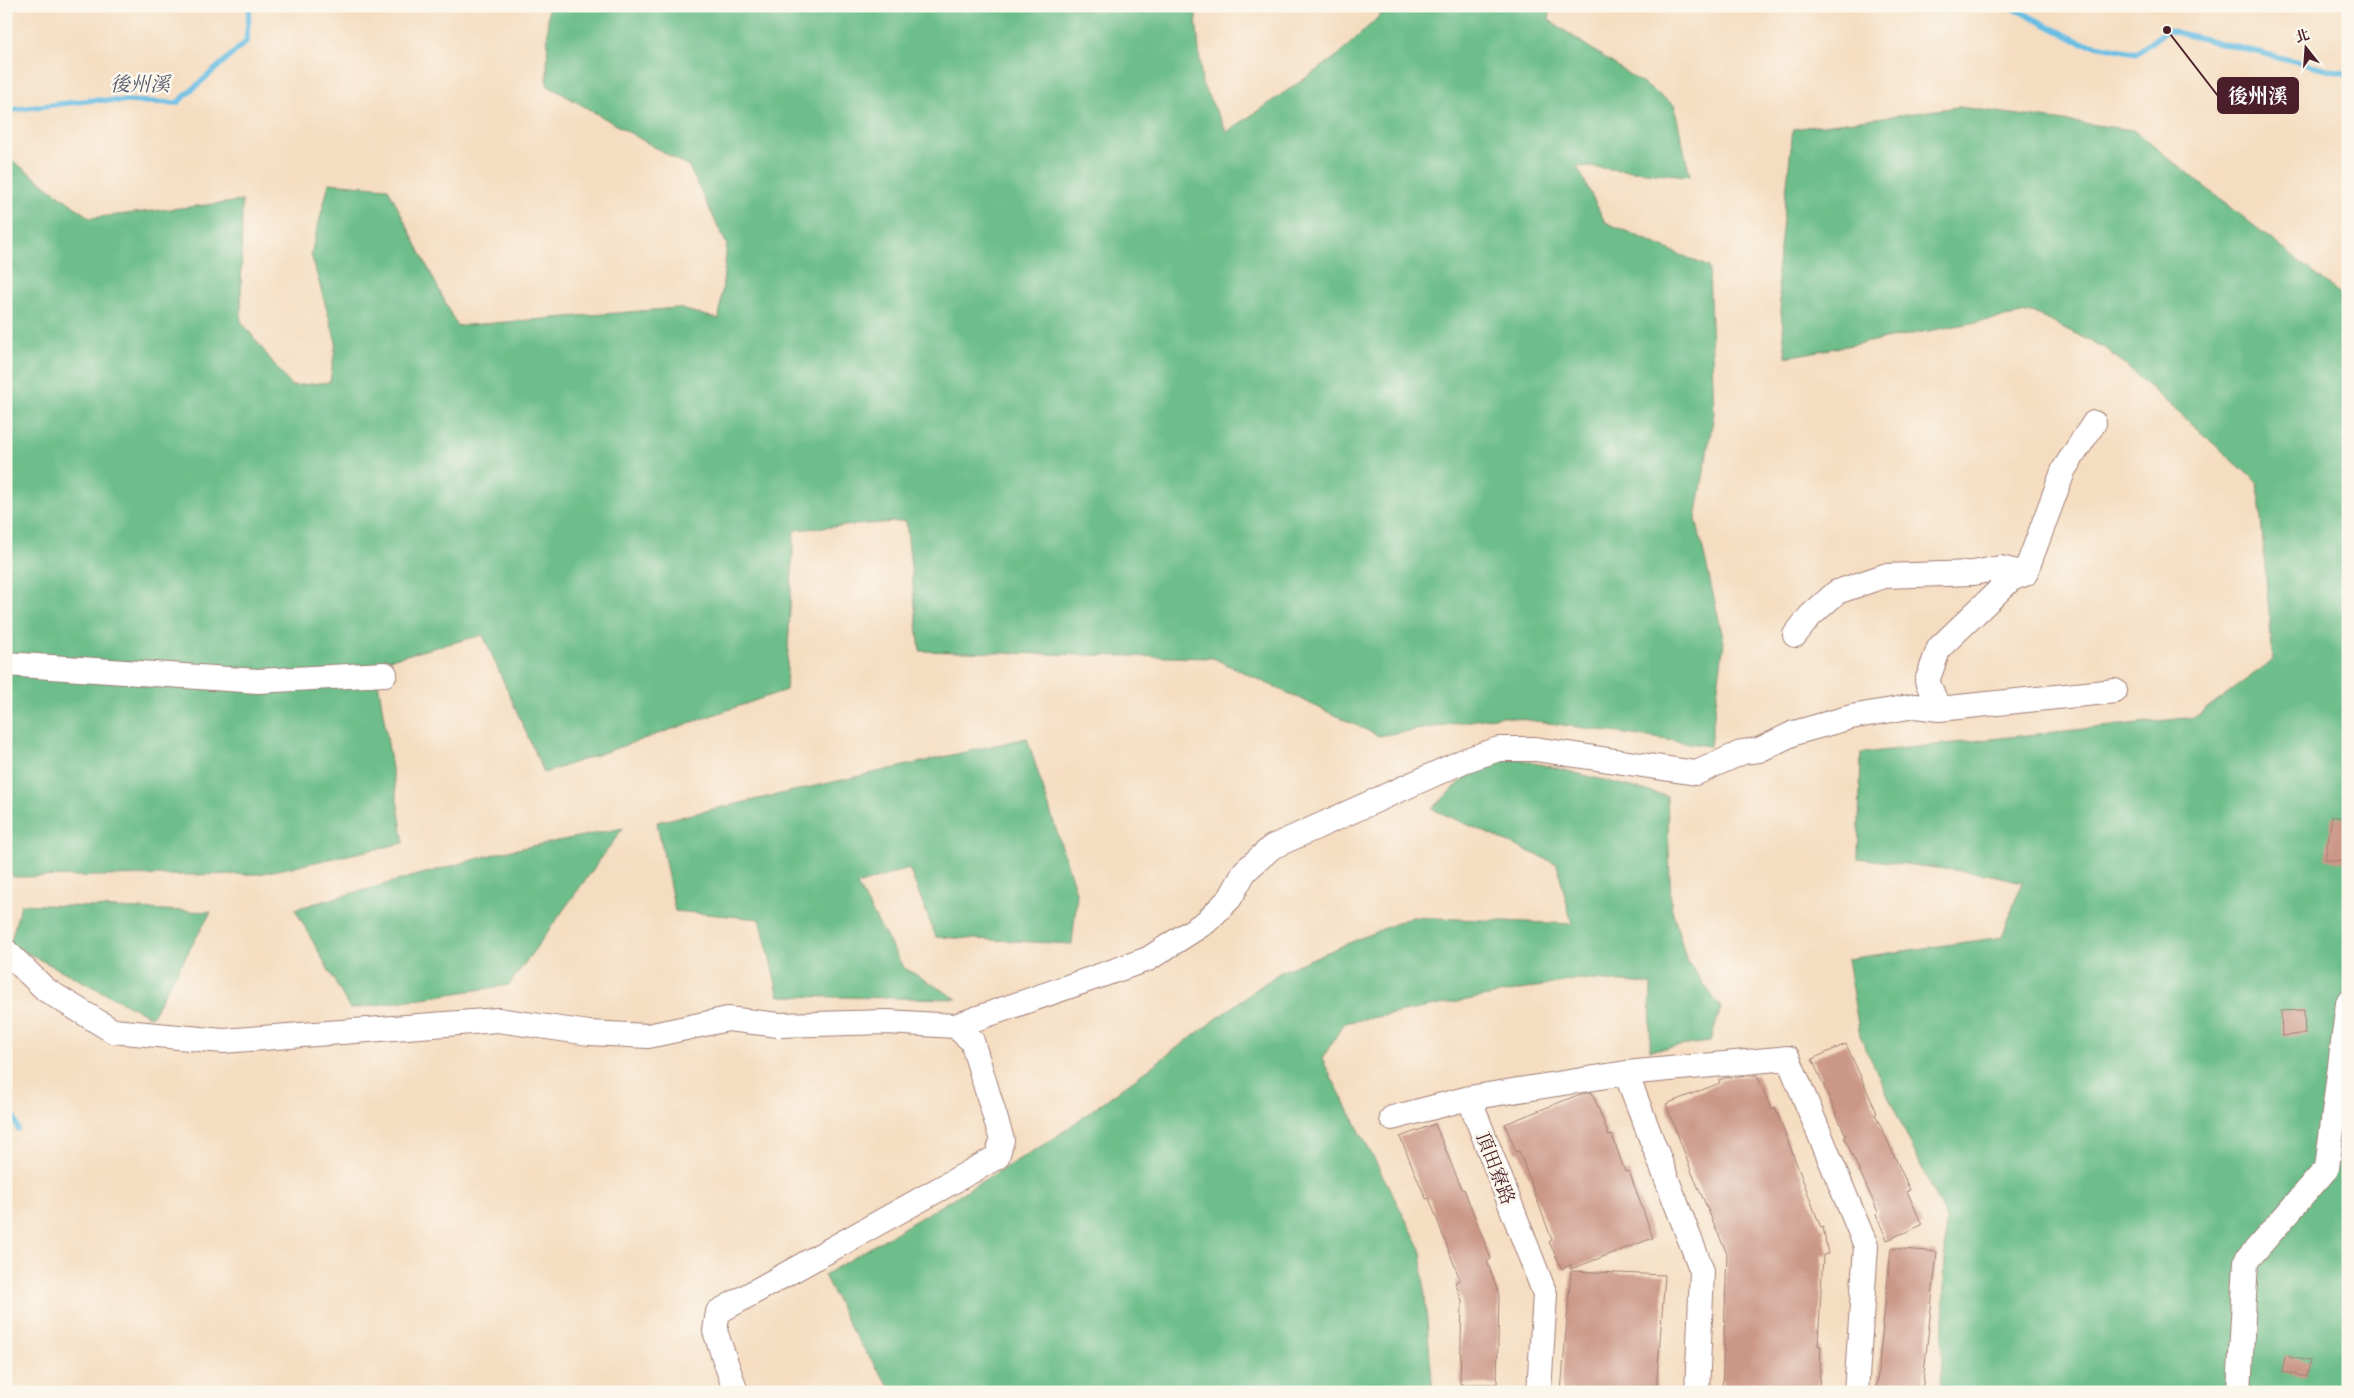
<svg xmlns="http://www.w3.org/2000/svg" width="2354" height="1398" viewBox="0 0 2354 1398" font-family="'EB Garamond','Noto Serif TC',serif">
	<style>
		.forest { fill: #6dbe8a; stroke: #5c6e5a }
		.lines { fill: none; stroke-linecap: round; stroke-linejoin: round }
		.stream { stroke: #68bee4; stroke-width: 5.5 }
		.building { fill: #cb9787 }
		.minor-casing { stroke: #a07e76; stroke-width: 26 }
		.minor { stroke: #fff; stroke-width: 24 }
		.labels { text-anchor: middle; stroke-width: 5; stroke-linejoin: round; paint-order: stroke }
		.street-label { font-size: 19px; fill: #4a1f2b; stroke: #fbf7ec }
		.water-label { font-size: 20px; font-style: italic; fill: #54576c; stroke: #fbf7ec }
		.leader { fill: none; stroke: #4a1f2b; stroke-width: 2 }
		.callout-dot { fill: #4a1f2b; stroke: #fbf7ec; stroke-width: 2 }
		.callout { fill: #4a1f2b; stroke: #4a1f2b; stroke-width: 2 }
		.callout-label { font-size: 20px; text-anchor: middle; font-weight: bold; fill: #fff }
	</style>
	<rect width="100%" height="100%" fill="#fbf7ec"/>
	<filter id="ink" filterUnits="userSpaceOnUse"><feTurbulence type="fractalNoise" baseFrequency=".02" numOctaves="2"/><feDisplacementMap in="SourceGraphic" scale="10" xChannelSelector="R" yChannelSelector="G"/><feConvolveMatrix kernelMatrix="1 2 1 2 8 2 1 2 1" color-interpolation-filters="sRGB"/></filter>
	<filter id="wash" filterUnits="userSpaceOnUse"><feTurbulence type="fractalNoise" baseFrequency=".0096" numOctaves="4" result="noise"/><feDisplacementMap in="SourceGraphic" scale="20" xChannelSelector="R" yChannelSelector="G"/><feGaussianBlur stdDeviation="1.12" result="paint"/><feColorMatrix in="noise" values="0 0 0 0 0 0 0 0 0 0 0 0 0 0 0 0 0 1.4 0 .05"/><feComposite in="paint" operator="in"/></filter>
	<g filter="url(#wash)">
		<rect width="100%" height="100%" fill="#f5ddc1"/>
		<path class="forest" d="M548,6h647l7,78 25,48 109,-75 54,-51h161l-2,14 125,85 16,71 -113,-10 28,56 104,45 5,146 -18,106 28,123 -14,104 -210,-30 -121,20 -166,-78 -293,-7 -14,-130 -112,9 -8,160 -242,83 -61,-138 -108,28 29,180 -145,31 -246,3 -7,-12v-707h3l81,60 152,-17 -1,120 50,65 39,-4 6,-40 -25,-88 18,-71 59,5 69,138 220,-18 42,11 8,-74 -38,-78 -142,-82z
			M1959,107l174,23 215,170v1092h-407l5,-173 -86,-183 -13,-77 155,-22 20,-55 -30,-7 -134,-17 3,-105 334,-36 78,-57 -15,-177 -150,-133 -76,-38 -246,45 -9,-82 16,-146z
			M1027,738l50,157 -5,49 -136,-7 -27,-69 -52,17 46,82 54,32 -178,-3 -19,-77 -85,-8 -18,-89z
			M1492,752l175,44 4,110 16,55 34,47 -11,34 -60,8 1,-66 -72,-5 -235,44 -22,36 99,190 12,143h-540l-41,-61 -28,-56 229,-136 227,-167 131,-55 161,7 -15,-60 -125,-55z
			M623,828l-114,157 -159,24 -55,-100 207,-57z
			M21,904l190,8 -60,105 -141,-73z"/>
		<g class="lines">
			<path class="stream" d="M2009,6l71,36 57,11 30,-23 181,44
				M6,112l12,-3 75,-9 84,3 69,-61 4,-36
				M6,1094l12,35"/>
		</g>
		<g id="blocks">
			<path class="building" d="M2332,816l16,3v44l-23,-4z
				M2304,1010l1,24 -23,2 -1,-25z
				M1846,1044l31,69 -2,1 35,76 -3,1 15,34 -35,15 -11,-26 2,-2 -34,-75 2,-1 -34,-77z
				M1757,1075l14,34 4,-2 46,121 2,-1 5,27 -5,1 -5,91h3l-2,46h-97l5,-138 -35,-81 -26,-69 54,-21 -1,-3 6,-2z
				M1592,1092l17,44 3,-1 13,37 4,-1 24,67 -82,31v-4l-9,4 -13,-27 3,-2 -33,-89 -3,1 -11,-28 73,-29z
				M1435,1124l27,66 2,-1 27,70 -4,2 12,34 -2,89h-37l2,-83 -7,-19 5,-2 -31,-82 -3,1 -26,-62z
				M1891,1248l46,4 -15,140h-46z
				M1571,1271l94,4 -9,117h-95z
				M2285,1356l25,5 -3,16 -25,-5z"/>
		</g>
	</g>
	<g filter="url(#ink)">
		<use href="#blocks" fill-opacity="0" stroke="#a07e76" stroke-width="1"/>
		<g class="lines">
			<g class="minor-casing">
				<path id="minor" d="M1795,635l15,-19 27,-24 47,-16 89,-3 27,-5 25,6
					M6,664l252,17 127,-7
					M1939,709l176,-18
					M6,951l40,39 67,41 110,10 275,-21 91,13 59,3 80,-17 51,6 108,-3 68,4 17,15 30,99 -5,17 -279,155 -3,19 21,61
					M955,1026l193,-67 58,-37 24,-24 15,-27 27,-24 194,-87 33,-11h36l161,24 47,-21 16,-2 35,-17 57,-16 64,-11 24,3 -12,-28 12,-33 72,-69 14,-5 39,-105 30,-46
					M1626,1073l76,198 -5,121
					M1392,1118l77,-20
					M1539,1392l6,-98 -76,-196 157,-25 162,-15 78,188 -10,146
					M2239,1392l7,-131 81,-93 21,-165"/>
			</g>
			<use href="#minor" class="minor"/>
		</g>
	</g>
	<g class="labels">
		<g class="street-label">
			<text transform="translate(1496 1168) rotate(69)" y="7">頂田寮路</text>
		</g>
		<g class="water-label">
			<text x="140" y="91">後州溪</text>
		</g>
	</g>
	<path class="leader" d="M2167 30L2218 96"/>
	<circle class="callout-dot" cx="2167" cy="30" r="5"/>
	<rect class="callout" x="2218" y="78" width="80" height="35" rx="5"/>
	<g class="callout-label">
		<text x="2258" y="103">後州溪</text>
	</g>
	<rect width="2354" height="1398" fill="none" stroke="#fbf7ec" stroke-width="25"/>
	<g transform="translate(2306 48) rotate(343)" stroke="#fbf7ec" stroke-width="4" paint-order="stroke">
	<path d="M0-4L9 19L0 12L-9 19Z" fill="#4a1f2b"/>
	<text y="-8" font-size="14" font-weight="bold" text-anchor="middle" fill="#4a1f2b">北</text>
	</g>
</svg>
